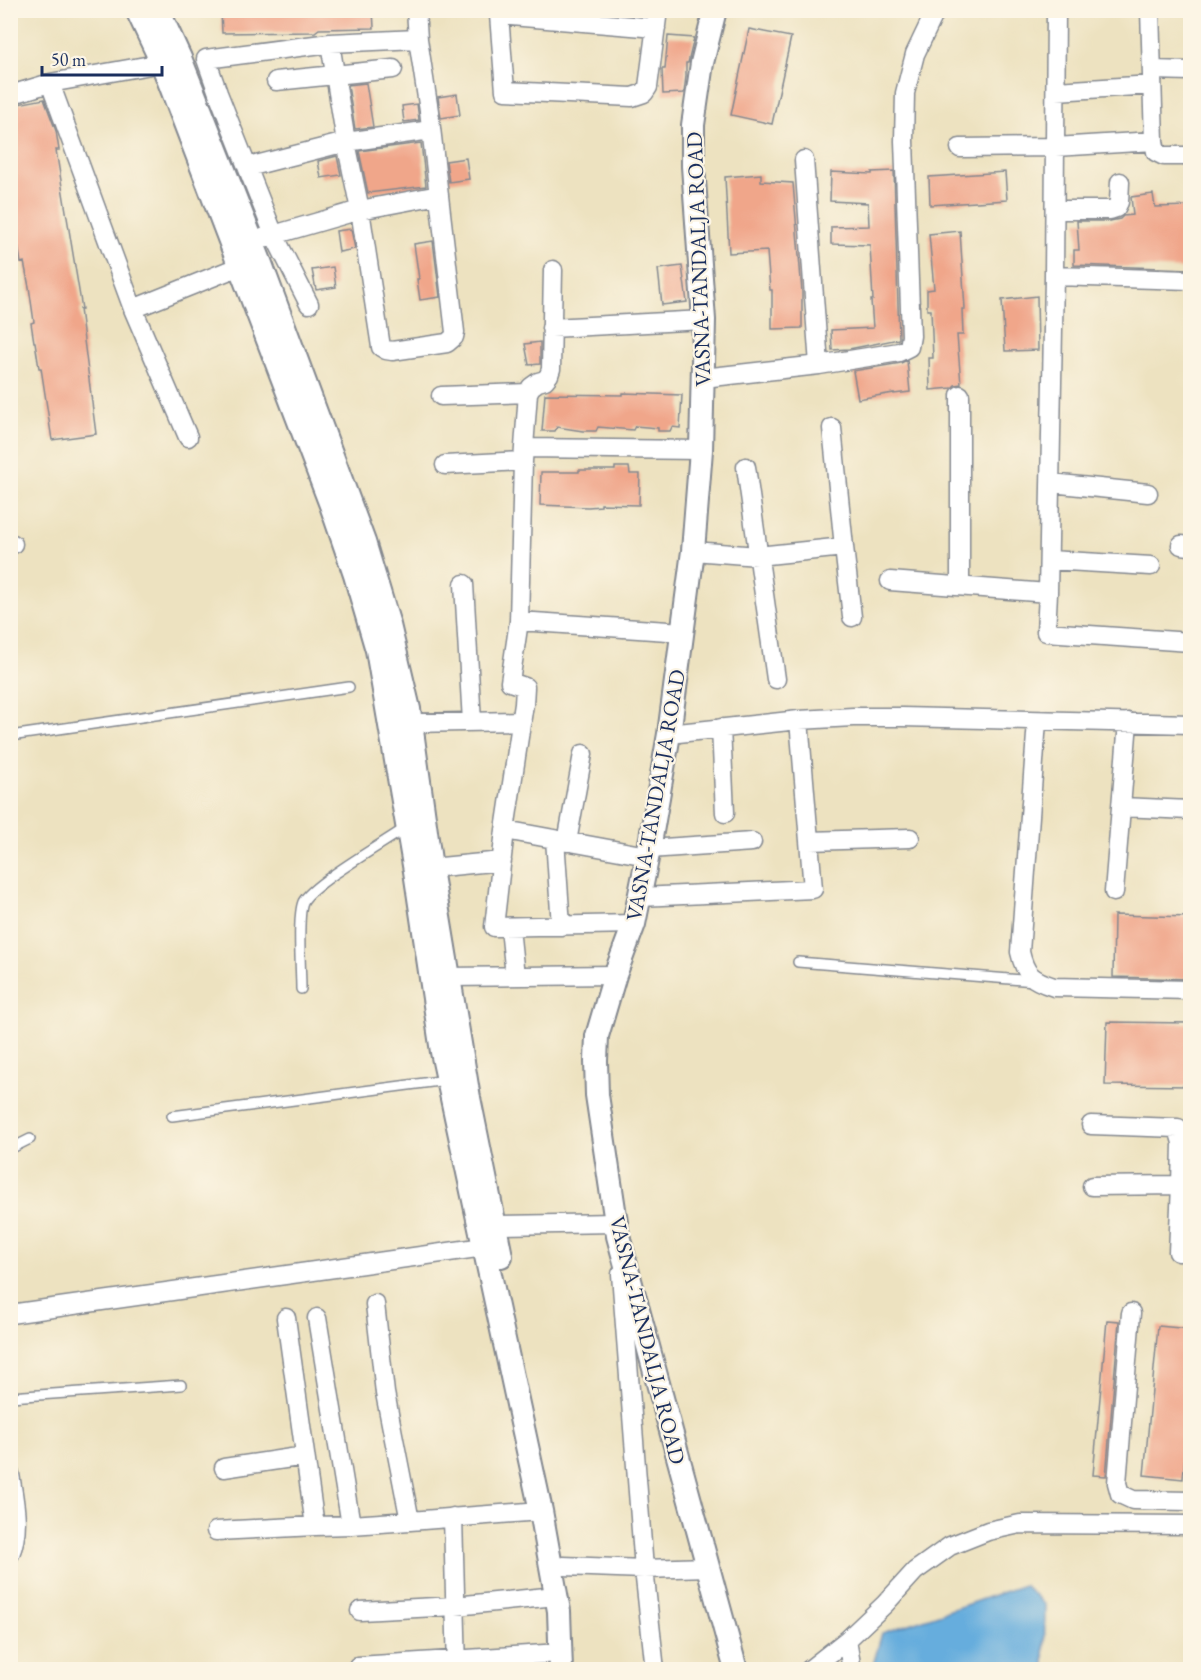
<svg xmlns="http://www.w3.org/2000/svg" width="1201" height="1680" viewBox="0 0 1201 1680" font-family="'EB Garamond',serif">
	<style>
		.water { fill: #66addd; stroke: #406e9e; stroke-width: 1.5 }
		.building { fill: #f0a68a }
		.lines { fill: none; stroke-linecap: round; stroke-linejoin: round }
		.service-casing { stroke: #84888f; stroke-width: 12 }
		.minor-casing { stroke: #84888f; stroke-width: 21 }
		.tertiary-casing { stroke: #84888f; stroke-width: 26 }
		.service { stroke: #fff; stroke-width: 9 }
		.minor { stroke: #fff; stroke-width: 18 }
		.tertiary { stroke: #fff; stroke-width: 22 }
		.labels { text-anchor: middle; stroke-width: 4.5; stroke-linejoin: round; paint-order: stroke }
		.street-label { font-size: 22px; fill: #1b2f5e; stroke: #fcf5e5 }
	</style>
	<rect width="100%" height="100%" fill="#fcf5e5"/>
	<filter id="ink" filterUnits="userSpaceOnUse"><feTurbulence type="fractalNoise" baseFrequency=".0167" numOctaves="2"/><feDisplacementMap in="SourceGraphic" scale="12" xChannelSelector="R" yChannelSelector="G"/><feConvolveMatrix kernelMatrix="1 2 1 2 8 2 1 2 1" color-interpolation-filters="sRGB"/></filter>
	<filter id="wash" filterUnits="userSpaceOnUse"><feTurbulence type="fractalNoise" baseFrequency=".008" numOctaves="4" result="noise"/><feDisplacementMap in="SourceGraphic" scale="24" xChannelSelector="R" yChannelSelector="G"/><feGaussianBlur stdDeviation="1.35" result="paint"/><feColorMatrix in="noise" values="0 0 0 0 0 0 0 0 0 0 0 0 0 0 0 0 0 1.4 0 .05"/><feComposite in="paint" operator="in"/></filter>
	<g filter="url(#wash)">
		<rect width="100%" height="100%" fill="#ede2c0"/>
		<path class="water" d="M1024,1585l21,20 -1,64h-172l10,-36z"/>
		<g id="blocks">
			<path class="building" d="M221,10h152l1,18 -55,1 -4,3 -93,1z
				M620,10h27l-1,6 -26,-2z
				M749,29l42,8 -19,87 -41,-9z
				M668,36l26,2 -6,25h-2v13l-2,17 -21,1 -1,-25h3z
				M366,83l7,44 -18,2 -7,-44z
				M457,94l3,21 -19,3 -3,-21z
				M44,99l12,32 3,19h-3l26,159h-2l16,125 -44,6 -11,-72h-2l-4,-26h-1l-3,-19 3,-1 -5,-35 -5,-25 -3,1 -4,-25h-2l-4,-22h3l-4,-33v-74l8,-1v-4z
				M417,104l2,16 -15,2 -2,-16z
				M421,143l5,43 -58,7 -9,-42z
				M337,156l4,19 -20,3 -3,-17z
				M466,158l3,21 -20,3 -3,-21z
				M894,171l5,168 -50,10 -17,1 -1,-20 42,-2 -2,-28h2l-3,-55 -39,-1v-17l38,-1 -1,-23 -38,-2 1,-29 41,2v-2z
				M1005,172l2,28 -77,5 -1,-28z
				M761,174v7l32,2 9,109v36l-30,1v-39h-2l-3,-39 -38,2 -4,-76z
				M1153,194l2,13 36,-1v63l-117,-4v-15h5l-2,-29h33l10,-2 3,-3 10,-1 -2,-18z
				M351,229l4,20 -16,3 -3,-21z
				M960,231l5,78h-3l1,26h-6l4,49 -6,1 -3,3 -22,2 -1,-32h4l-2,-48h-4v-20l7,-1 -5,-55z
				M433,241l7,56 -20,3 -3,-21h2l-5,-35z
				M682,266l5,36 -25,3 -4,-36z
				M333,267l3,20 -20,3 -4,-20z
				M1037,296l1,54 -33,1 -3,-51z
				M540,342v22l-11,1 -4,-21z
				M907,360l3,32 -16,2v-1l-36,6 -5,-28 48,-8z
				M623,393l59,2 -2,33 -8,-1 -2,4h-12v-3l-23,-2 -2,4 -35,-3 -2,4h-13l-26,-4 -2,4h-13l3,-37 78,1z
				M615,467h14l1,7h10l-1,31 -38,-1v2l-13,1 -48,-2 1,-33h38v-2h36z
				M1114,915l77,2v62l-78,-2z
				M1107,1022l84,1v63l-86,-1z
				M1107,1320l12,1 -13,155 -13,-1z
				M1158,1326l33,3v56l-8,94 -39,-4z"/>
		</g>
	</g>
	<g filter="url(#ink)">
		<use href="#blocks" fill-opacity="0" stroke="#84888f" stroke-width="1.5"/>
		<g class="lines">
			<g class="service-casing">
				<path id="service" d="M10,736l339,-49
					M798,962l237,19
					M301,989c0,-18 -4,-73 2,-87 9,-18 84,-61 104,-75
					M172,1116l275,-36
					M10,1149l20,-10
					M10,1397l171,-12"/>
			</g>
			<g class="minor-casing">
				<path id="minor" d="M1056,10l-2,266 -6,317 -2,39 144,10
					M1150,10l4,131 2,11 8,4h26
					M656,28l-157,-13 6,76 127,6 12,-4 4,-6 10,-77
					M330,43l16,99 14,68 21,137 5,3 6,1 55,-8 7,-6 1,-5 -26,-221 -11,-72 -2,-29
					M1152,70l38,1
					M276,81l117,-12
					M50,83l83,226 55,128
					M1056,91l96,-6
					M10,95l40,-12 112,-20
					M960,148l95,-1 99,-6
					M804,160l15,205
					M248,167l98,-25 85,-12
					M1055,210h55l6,-2 3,-6 1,-20
					M263,238l97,-28 79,-15
					M553,270l-2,99 -2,6 -4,5 -7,2 -7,5 -3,6 -5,68 -4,160 -9,61 15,5 -1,17 -19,126 142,26
					M1054,276l136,4
					M309,304l-35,-69 -56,-142 -12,-34 124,-16 88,-4
					M133,309l107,-43
					M551,328l153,-8
					M703,378l116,-13 80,-13 10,-5 2,-11 -7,-195 1,-48 10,-39 21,-44
					M441,396l87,-3
					M832,428l12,119
					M524,448l177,2
					M445,465l78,-4
					M746,467l30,212
					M1051,483l97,10
					M10,544h3
					M1181,545l9,1
					M693,551l65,5 86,-9 8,70
					M1049,560l102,6
					M890,581l158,12
					M464,584l8,138
					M960,586v-191
					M519,621l164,11
					M1037,721l-17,231c5,23 12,28 34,35l136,3
					M411,723l111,-2
					M721,728l4,85
					M669,734l130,-14 54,-3h49l288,7
					M1121,807l69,3
					M505,830l-11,97 140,-3
					M555,839l6,87
					M809,841l101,-3
					M567,842l16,-88
					M649,849l103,-7
					M431,868l71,-7
					M1114,892l14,-170
					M640,897l173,-8 -14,-169
					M510,928l5,48
					M449,977l166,-2
					M1091,1125l87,3 4,15h8
					M1182,1143l-1,42h9
					M1092,1186l89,-1 -3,67h12
					M495,1225l121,-2
					M621,1274l23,295 11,101
					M375,1304l10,89 25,128 131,-10
					M1131,1313l-14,170 3,11 13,6 57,1
					M10,1314l474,-67
					M286,1318l29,208 36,-1 59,-4
					M317,1318l34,207
					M224,1468l81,-12
					M10,1474c4,27 11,54 0,80
					M453,1517l4,153
					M216,1531l99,-5
					M563,1566l81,3 64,-2
					M360,1611l95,-5 101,-10
					M847,1640l5,30
					M358,1666l202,-13
					M809,1670l38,-30 38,-36 30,-33 35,-25 38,-15 32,-7 170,1"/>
			</g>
			<g class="tertiary-casing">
				<path id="tertiary" d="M137,10l25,53 169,442 24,70 22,75 38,221 27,181 99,459 18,100 2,59
					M158,10l22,48 81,206 103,278 25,83 20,84 23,166 37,223 32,158
					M715,10l-13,53 -9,62v41l11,154 -3,130 -8,101 -24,183 -20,115 -15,75 -19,51 -18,61 -1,25 1,34 21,141 118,434"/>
			</g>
			<use href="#service" class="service"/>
			<use href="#minor" class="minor"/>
			<use href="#tertiary" class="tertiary"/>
		</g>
	</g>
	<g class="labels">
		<g class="street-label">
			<text transform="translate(698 259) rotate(-92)" y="8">VASNA-TANDALJA ROAD</text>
			<text transform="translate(655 795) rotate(-80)" y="8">VASNA-TANDALJA ROAD</text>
			<text transform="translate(648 1340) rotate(76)" y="8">VASNA-TANDALJA ROAD</text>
		</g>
	</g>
	<rect width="1201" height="1680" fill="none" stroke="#fcf5e5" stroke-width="36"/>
	<path d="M42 66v9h120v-9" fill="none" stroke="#1b2f5e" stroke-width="3"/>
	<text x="51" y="66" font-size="18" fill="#1b2f5e" stroke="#fcf5e5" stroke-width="4.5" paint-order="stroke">50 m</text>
</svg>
